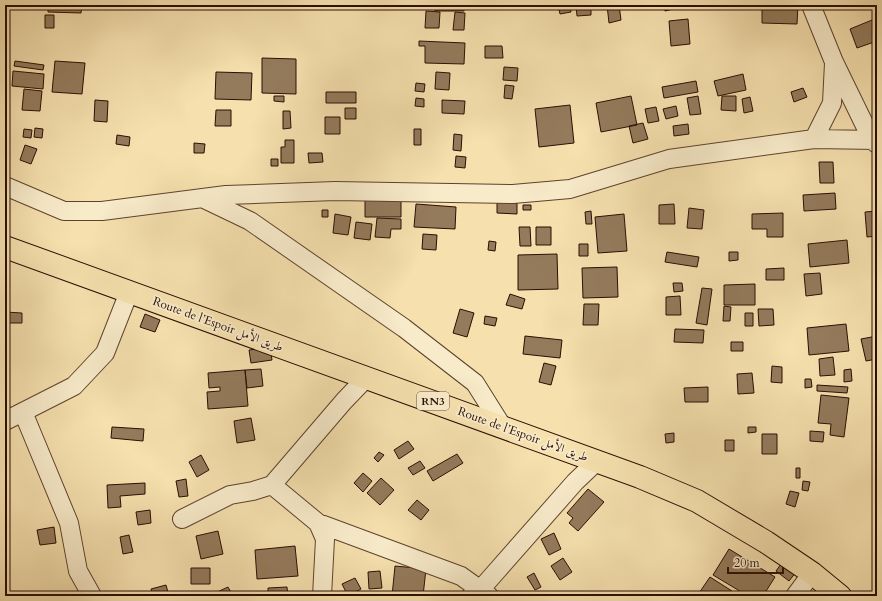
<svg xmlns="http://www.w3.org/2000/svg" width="882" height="601" viewBox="0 0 882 601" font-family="Cardo,Amiri,serif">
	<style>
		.building { fill: #947b5c; stroke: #2b0e03 }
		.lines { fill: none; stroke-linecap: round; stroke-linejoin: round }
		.minor-casing { stroke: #5e422e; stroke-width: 20 }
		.trunk-casing { stroke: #2b0e03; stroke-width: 24 }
		.minor { stroke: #f8ebca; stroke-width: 18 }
		.trunk { stroke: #f5e0ae; stroke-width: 22 }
		.labels { text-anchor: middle; stroke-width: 3.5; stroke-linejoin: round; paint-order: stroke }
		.shield { fill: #f8ebca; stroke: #68503f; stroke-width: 1 }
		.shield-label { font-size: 11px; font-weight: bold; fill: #2b0e03 }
		.street-label { font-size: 12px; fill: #2b0e03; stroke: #f8ebca }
	</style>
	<rect width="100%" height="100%" fill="#f5e0ae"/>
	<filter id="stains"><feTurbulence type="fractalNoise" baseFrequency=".005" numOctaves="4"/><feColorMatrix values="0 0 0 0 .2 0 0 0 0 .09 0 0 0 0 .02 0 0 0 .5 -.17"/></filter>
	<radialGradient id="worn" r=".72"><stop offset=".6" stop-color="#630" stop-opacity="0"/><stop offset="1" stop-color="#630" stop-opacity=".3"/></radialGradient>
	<path class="building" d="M48,5h34l-1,8 -33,-1z
		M435,5h29v6h-29z
		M558,5h12l1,7 -11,2z
		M576,5h15v10l-14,1z
		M607,5h12l2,15 -12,3z
		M664,5h8l1,4 -8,2z
		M762,5h36l-1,19 -35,-1z
		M426,11l14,1 -1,16h-14z
		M455,12l10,1 -1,17h-11z
		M45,15h9v13h-9z
		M877,18v23l-20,7 -7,-19z
		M688,19l2,25 -19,2 -2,-25z
		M419,41l46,2 -1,21 -39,-1v-17h-6z
		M485,46h17l1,12h-18z
		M262,58l34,1v35l-34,-1z
		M15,61l29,4 -1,5 -29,-4z
		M55,61l30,2 -3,31 -30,-2z
		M504,67l14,1 -1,13 -14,-1z
		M13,71l31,3 -1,15 -31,-3z
		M216,72l36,1 -1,27 -36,-1z
		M436,72l14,1 -1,17 -14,-1z
		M743,74l3,16 -28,6 -4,-15z
		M696,81l2,11 -34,6 -2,-11z
		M416,83l9,1 -1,8 -9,-1z
		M505,85l9,1 -2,13 -8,-1z
		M803,88l4,9 -13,5 -3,-10z
		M24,89l18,2 -2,20 -18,-1z
		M326,92h30v11h-30z
		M274,96h10v6l-10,-1z
		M631,96l6,29 -36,7 -5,-29z
		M698,96l3,18 -11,1 -3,-17z
		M722,96h14v15l-15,-1z
		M750,97l3,14 -9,2 -2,-14z
		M416,98l8,1v8l-9,-1z
		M95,100l13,1 -1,21 -13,-1z
		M442,100l23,1 -1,13 -22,-1z
		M570,105l4,38 -35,4 -4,-38z
		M676,106l2,10 -12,3 -3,-10z
		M656,107l3,14 -11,2 -3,-14z
		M345,108h11v11h-11z
		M216,110h15v16h-16z
		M283,111h7l1,17 -8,1z
		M325,117h15v17h-15z
		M643,123l5,16 -15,4 -4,-17z
		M688,124l1,10 -15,2 -1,-10z
		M35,128l8,1 -1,9 -8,-1z
		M24,129l8,1 -1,8 -8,-1z
		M414,129h7v16h-7z
		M454,134l8,1 -1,16 -8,-1z
		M117,135l13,2 -1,9 -13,-2z
		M285,140h9v23h-13v-16h4z
		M194,143l11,1 -1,9h-10z
		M25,145l12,4 -6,15 -11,-4z
		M308,153h14l1,9 -14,1z
		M456,156l10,1 -1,11 -10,-1z
		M271,159h7v7h-7z
		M819,162h14l1,21h-14z
		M835,193l1,16 -32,2 -1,-16z
		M365,199h36v18h-36z
		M497,202l20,1v11l-20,-1z
		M416,204l40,3 -1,22 -41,-2z
		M674,204l1,20h-16v-19z
		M523,205h8v5h-8z
		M689,208l15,2 -2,19 -15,-1z
		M322,210h6v7h-6z
		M591,211l1,13h-6l-1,-12z
		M877,211v25l-10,1 -2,-25z
		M783,213v24h-16v-8h-15v-15z
		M335,214l16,3 -3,18 -15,-2z
		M624,214l3,37 -29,2 -3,-36z
		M377,218l24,1v10h-10l-1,9 -15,-1z
		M356,222l16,2 -2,16 -16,-2z
		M519,227h11l1,19h-11z
		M536,227h15v18h-15z
		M423,234l14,1 -1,15 -14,-1z
		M847,240l2,23 -39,4 -2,-23z
		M489,241l7,1 -1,9 -7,-1z
		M579,244h9v12h-9z
		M667,252l32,5 -2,10 -32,-5z
		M729,252h9v8l-9,1z
		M557,254l1,35 -40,1v-35z
		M617,267l1,30 -35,1 -1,-30z
		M784,268v12h-18v-11z
		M820,273l2,21 -16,2 -2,-22z
		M673,283h9l1,8 -9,1z
		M755,284v21h-31v-20z
		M702,288l10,1 -5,36 -11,-2z
		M510,294l15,5 -3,10 -16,-4z
		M680,296l1,19h-15v-18z
		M584,304h15l-1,21h-15z
		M724,306l7,1 -1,14h-7z
		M460,309l14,4 -7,24 -14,-4z
		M758,309h15l1,16 -15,1z
		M5,312l17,1v10h-17z
		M745,313h8v13h-8z
		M145,314l15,6 -5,12 -15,-5z
		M485,316l12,2 -2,8 -11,-2z
		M846,324l3,27 -40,4 -2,-27z
		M675,329l29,1 -1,13 -29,-1z
		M525,336l37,4 -2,18 -37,-4z
		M877,336v23l-11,2 -5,-22z
		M731,342h12v9h-12z
		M270,347l2,13 -21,3 -2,-13z
		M833,357l2,18 -15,1 -1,-17z
		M544,363l12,3 -5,19 -12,-3z
		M772,366l10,1v16l-11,-1z
		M873,366h4v22h-4z
		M261,369l2,17 -16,2 -2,-18z
		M851,369l1,12 -8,1v-12z
		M245,370l3,36 -40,3 -1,-17 13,-1v-4l-11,1 -1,-15z
		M752,373l2,20 -16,1 -1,-20z
		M805,379h6l1,8 -7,1z
		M817,385l31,2 -1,6 -30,-2z
		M708,387v15h-23l-1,-14z
		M821,395l28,3 -5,39 -14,-2 1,-11 -13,-1z
		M251,418l4,22 -18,3 -3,-22z
		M112,427l32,2 -1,12 -32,-3z
		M748,427h8v5l-8,1z
		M810,431l14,1 -1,10 -13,-1z
		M674,433v9l-8,1 -1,-9z
		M762,434h15v20h-15z
		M725,440h9v11h-9z
		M408,441l6,8 -15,10 -5,-9z
		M379,452l5,3 -6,7 -4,-4z
		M457,454l6,9 -30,18 -6,-10z
		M201,455l8,15 -12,7 -8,-15z
		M420,461l5,7 -12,7 -5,-7z
		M796,468h4v10h-4z
		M363,473l9,8 -9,11 -9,-9z
		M381,478l13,12 -14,15 -13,-12z
		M186,479l2,17 -9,1 -3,-16z
		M803,481l7,1 -2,9 -6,-1z
		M145,483v11l-25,2 1,11 -13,1 -1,-23z
		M588,489l16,13 -26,29 -9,-8 4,-5 -6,-5z
		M790,491l9,2 -4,14 -9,-3z
		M417,500l12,10 -8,10 -13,-10z
		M150,510l1,13 -13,2 -2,-13z
		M54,527l2,16 -16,2 -3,-15z
		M218,531l5,23 -22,5 -5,-23z
		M554,533l7,16 -12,6 -8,-16z
		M129,535l4,17 -10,2 -3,-17z
		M295,546l3,30 -41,3 -2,-29z
		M729,549l46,28 -12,19h-15l-35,-21z
		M786,557l14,10 -11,14 -13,-10z
		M563,558l9,14 -12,8 -9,-14z
		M395,566l31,3 -3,27h-31z
		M191,568h19v16h-19z
		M380,571l2,17 -13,1 -1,-17z
		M534,573l7,14 -6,3 -8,-13z
		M710,577l22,14 -3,5h-32z
		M355,578l6,11 -13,7 -6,-12z
		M166,585l3,11h-16l-2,-7z
		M228,587l5,9h-17l-1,-3z
		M287,587l1,9h-20v-8z"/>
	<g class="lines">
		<g class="minor-casing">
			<path id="minor" d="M811,5l23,57 38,78 5,4
				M814,139l18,-36 2,-40
				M5,186l59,25h38l124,-16 109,-4 178,3 57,-5 99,-30 145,-20 63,1
				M202,198l48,23 154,107 71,55 27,43
				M23,412l46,111 9,48 14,25
				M5,421l69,-35 31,-33 24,-61
				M272,485l46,38 143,53 28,20
				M182,519l48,-24 23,-4 19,-6 72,-84 23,-24
				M318,523l7,16 -3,57
				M471,596l9,-6 95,-108 21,-20
				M795,596l17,-23"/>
		</g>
		<g class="trunk-casing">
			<path id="trunk" d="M5,247l635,230 57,24 69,41 46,31 28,23"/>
		</g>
		<use href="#minor" class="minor"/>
		<use href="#trunk" class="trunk"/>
	</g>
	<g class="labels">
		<rect class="shield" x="417" y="392" width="32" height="18" rx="3"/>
		<g class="shield-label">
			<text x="433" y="405">RN3</text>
		</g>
		<g class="street-label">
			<text transform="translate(218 324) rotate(20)" y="4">Route de l’Espoir طريق الأمل</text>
			<text transform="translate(523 434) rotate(20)" y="4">Route de l’Espoir طريق الأمل</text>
		</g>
	</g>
	<rect width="882" height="601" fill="none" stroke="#f5e0ae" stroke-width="20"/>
	<rect x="6" y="6" width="870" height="589" fill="none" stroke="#2b0e03" stroke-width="2"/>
	<rect x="10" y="10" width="862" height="581" fill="none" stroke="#2b0e03"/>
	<path d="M728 567v6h55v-6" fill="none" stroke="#2b0e03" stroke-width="2"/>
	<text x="734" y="567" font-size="12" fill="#2b0e03" stroke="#f8ebca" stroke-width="3" paint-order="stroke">20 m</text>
	<rect width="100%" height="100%" filter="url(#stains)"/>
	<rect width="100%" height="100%" fill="url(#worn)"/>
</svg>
